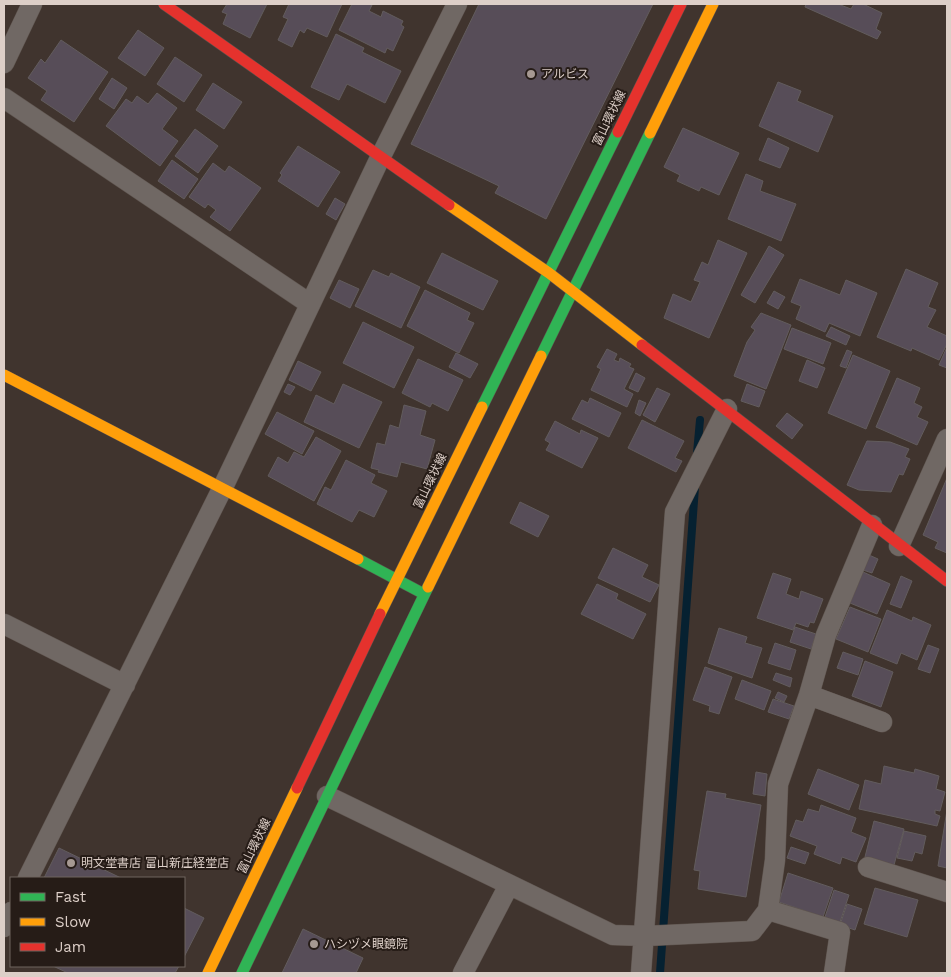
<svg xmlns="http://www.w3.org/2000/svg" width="951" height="977" viewBox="0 0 951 977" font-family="'Work Sans','Noto Sans JP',sans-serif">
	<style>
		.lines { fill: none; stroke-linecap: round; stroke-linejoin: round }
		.stream { stroke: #062131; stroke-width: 8 }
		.building { fill: #574d58; stroke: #625c5d }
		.street-casing { stroke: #5d534d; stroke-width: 21 }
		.fast-casing { stroke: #5d534d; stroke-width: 12 }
		.slow-casing { stroke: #5d534d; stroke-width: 12 }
		.jam-casing { stroke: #5d534d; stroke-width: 12 }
		.street { stroke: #706864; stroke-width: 20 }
		.fast { stroke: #30b455; stroke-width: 11 }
		.slow { stroke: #ff9f0a; stroke-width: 11 }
		.jam { stroke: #e5322d; stroke-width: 11 }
		.poi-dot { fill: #a69992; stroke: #261c17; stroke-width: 2 }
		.labels { text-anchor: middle; stroke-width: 4; stroke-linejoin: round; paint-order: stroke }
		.poi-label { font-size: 12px; fill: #ddcfc8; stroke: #261c17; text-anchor: start }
		.street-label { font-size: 12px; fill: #ddcfc8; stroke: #261c17 }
	</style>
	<rect width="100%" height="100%" fill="#40342e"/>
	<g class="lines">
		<path class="stream" d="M697,453l3,-33
			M660,973l35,-486"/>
	</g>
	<path class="building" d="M227,4h40l-17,34 -27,-14 4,-10 -5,-2z
		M289,4h53l-15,33 -20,-9 -3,5 -4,-3 -8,17 -14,-7 10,-21 -5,-2z
		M352,4h17l3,1 -3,6 12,6 2,-6 20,10 -2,4 3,2 -11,24 -6,-3 -2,5 -46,-23z
		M479,4h174l-107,215 -51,-26 4,-7 -88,-42z
		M806,4h32l13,5 3,-5h9l19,9 -6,16 5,3 -4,7 -72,-32z
		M138,30l26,18 -19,28 -27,-18z
		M336,34l28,14 -2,4 39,19 -16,32 -38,-19 -8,16 -28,-13z
		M61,40l47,32 -34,50 -33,-22 6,-9 -19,-13 13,-19 4,4z
		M175,57l27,18 -18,27 -27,-18z
		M112,78l15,10 -13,21 -15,-10z
		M778,82l23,9 -4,10 36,15 -15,36 -59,-26z
		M213,83l29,19 -18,27 -28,-19z
		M157,93l20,15 -15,21 16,12 -18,25 -54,-40 20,-27 6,4 5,-7 11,8z
		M683,128l56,25 -20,42 -18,-8 -2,4 -22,-10 3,-6 -16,-8z
		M195,129l23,17 -20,27 -23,-17z
		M768,138l21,10 -9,20 -21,-8z
		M298,146l42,26 -22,35 -40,-26 4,-6 -2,-2z
		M172,160l26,19 -14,20 -26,-18z
		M213,163l12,9 4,-6 32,22 -31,43 -20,-14 6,-7 -8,-6 -3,4 -16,-11z
		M746,174l17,7 -3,10 36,13 -15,37 -53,-22z
		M335,198l10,6 -9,16 -10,-6z
		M718,240l29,13 -38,85 -45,-20 9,-24 18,8 9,-20 -6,-2 8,-18 6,3z
		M769,246l15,9 -29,48 -14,-8z
		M442,253l56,28 -15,29 -56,-27z
		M906,269l32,14 -10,24 8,3 -9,17 20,9v8l-8,16 -27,-12 -1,3 -34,-14z
		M373,270l16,7 2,-4 29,14 -19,41 -46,-22z
		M800,279l40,16 6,-15 31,13 -17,43 -31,-13 -4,9 -29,-13 5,-13 -10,-4z
		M339,280l20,9 -9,19 -20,-10z
		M425,290l45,23 -3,7 7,3 -15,30 -52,-27z
		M774,291l11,6 -7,12 -11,-6z
		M761,313l30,12 -25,64 -32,-13 13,-34 8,-12 -4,-3z
		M363,322l51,25 -20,41 -51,-25z
		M831,327l19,9 -4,9 -20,-9z
		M792,328l39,15 -8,21 -39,-15z
		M947,347v21l-8,-3z
		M607,349l10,5 -3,6 5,2 1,-4 11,6 -2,3 5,2 -10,20 9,5 -6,13 -36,-17 10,-21 -4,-2z
		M847,350l5,2 -6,16 -6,-2z
		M456,353l22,11 -8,14 -21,-11z
		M853,355l37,16 -24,58 -38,-16z
		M418,359l45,21 -15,31 -16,-8 -2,4 -28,-14z
		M807,360l18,8 -8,20 -18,-7z
		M298,361l23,11 -10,19 -22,-11z
		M636,373l9,5 -7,14 -9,-4z
		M897,378l23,10 -6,15 8,4 -5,10 11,5 -11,23 -41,-18z
		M288,384l7,3 -5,8 -6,-3z
		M343,384l39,18 -23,46 -55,-26 12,-27 18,9z
		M747,384l18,7 -6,16 -18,-6z
		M657,388l13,6 -15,28 -12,-7z
		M590,398l31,15 -12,24 -37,-18 10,-19 6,3z
		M639,400l7,3 -6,13 -5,-3z
		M404,405l22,6 -6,24 15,5 -8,29 -26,-7 -4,15 -19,-5 1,-2 -8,-2 6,-25 8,2 5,-20 9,3z
		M277,412l37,19 -12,23 -37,-20z
		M787,413l16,12 -11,14 -16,-13z
		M642,420l42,21 -9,17 7,3 -6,11 -48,-24z
		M555,421l25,13 1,-4 17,8 -16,30 -36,-18 4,-7 -5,-3z
		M316,437l25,14 -27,50 -46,-25 10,-19 10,6 6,-11 10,5z
		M867,441l23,1 19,7 -4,8 5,2 -7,16 -4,-1 -8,18 -32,-2 -12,-5z
		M346,460l29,15 -4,8 16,8 -13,26 -15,-7 -7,12 -35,-18 8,-17 6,3z
		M947,478v75l-12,-5 3,-6 -15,-7z
		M520,502l29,14 -11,21 -28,-14z
		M613,548l35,17 -6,12 17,8 -9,17 -52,-24z
		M869,555l9,4 -6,14 -9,-3z
		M863,572l27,12 -13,30 -27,-11z
		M773,573l18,6 -5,15 13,5 2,-8 22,8 -9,24 -4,-1 -2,5 -12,-4 -3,7 -36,-12z
		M901,576l11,5 -11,27 -11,-4z
		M597,584l21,10 -2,5 30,15 -13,25 -52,-25z
		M850,607l31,12 -13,33 -32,-13z
		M887,610l25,11 1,-4 18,8 -14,35 -16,-7 -4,11 -27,-11z
		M795,627l21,7 -5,15 -21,-7z
		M719,628l28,9 -2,6 17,5 -10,30 -44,-15z
		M775,643l21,7 -6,20 -22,-7z
		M928,645l11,4 -9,24 -12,-4z
		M843,652l20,7 -5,16 -21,-7z
		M865,661l28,11 -12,35 -29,-11z
		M705,667l27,10 -13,37 -10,-3 1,-5 -17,-6z
		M776,673l16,5 -2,9 -17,-7z
		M742,680l29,11 -7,19 -29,-11z
		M778,692l9,4 -3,6 -9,-4z
		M773,699l21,7 -5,13 -21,-7z
		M884,766l30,7 1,-4 24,7 -3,13 9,3 -5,19 -5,-1v4l5,2 -3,10 -78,-17 6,-29 16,4z
		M818,769l41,16 -10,25 -41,-16z
		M756,772l11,2 -2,22 -12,-2z
		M707,791l19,3 -1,4 36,7 -15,92 -48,-8 2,-18 -6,-1z
		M821,805l35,13 -5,14 15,6 -10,24 -14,-5 -2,7 -26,-10 3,-8 -27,-10 6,-16 7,2 5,-13 11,3z
		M947,810v58l-9,-2z
		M874,821l30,8 -10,36 -29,-8z
		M904,831l22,5 -4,18 -7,-2 -3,9 -15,-3z
		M791,847l18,6 -4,11 -18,-6z
		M59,848l62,30h-77z
		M788,873l45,15 -10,29 -44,-15z
		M875,888l43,12 -11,37 -43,-13z
		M834,890l15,5 -10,30 -15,-5z
		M847,904l15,5 -7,21 -15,-5z
		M184,908l20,10 -20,39z
		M303,929l60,29 -7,15h-74z
		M53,966h126l-4,7h-107z"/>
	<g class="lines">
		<g class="street-casing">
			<path id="street" d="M4,63l28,-59
				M4,98l306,206
				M899,546l48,-107
				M4,624l121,61
				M809,695l73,27
				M327,796l286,139 32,1 107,-5 16,-21 72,22 -6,41
				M868,867l79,25
				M28,878l195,-391 157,-329 77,-154
				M768,910l7,-50 3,-76 31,-89 17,-60 46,-110
				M4,927l7,-15
				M463,973l46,-88
				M641,973l34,-461 52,-103"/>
		</g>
		<g class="fast-casing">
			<path id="fast" d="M541,356l109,-223
				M482,407l136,-275
				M358,559l66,35
				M242,973l186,-386"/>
		</g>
		<g class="slow-casing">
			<path id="slow" d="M650,133l63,-129
				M449,205l100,68 93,72
				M4,375l354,184
				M428,587l113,-231
				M380,614l102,-207
				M208,973l89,-185"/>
		</g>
		<g class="jam-casing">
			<path id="jam" d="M164,4l285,201
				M618,132l63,-128
				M642,345l305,236
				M297,788l83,-174"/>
		</g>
		<use href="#street" class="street"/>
		<use href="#fast" class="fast"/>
		<use href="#slow" class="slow"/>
		<use href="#jam" class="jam"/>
	</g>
	<g class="poi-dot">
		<circle cx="531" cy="74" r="5"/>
		<circle cx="71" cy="863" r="5"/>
		<circle cx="314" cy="944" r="5"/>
	</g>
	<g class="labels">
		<g class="poi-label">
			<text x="541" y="78">アルビス</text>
			<text x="81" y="867">明文堂書店 富山新庄経堂店</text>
			<text x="324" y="948">ハシヅメ眼鏡院</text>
		</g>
		<g class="street-label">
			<text transform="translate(609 118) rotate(-64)" y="4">富山環状線</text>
			<text transform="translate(430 481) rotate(-64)" y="4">富山環状線</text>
			<text transform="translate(254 846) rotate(-64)" y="4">富山環状線</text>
		</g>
	</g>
	<rect width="951" height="977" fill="none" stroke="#ddcfc8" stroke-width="10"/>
	<rect x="10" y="877" width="175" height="90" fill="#261c17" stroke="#6f645e"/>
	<rect x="20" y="893" width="25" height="8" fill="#30b455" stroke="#6f645e"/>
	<text x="55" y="902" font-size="15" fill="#ddcfc8">Fast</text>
	<rect x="20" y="918" width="25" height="8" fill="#ff9f0a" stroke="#6f645e"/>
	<text x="55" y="927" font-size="15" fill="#ddcfc8">Slow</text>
	<rect x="20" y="943" width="25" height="8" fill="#e5322d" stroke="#6f645e"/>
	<text x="55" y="952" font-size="15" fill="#ddcfc8">Jam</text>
</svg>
